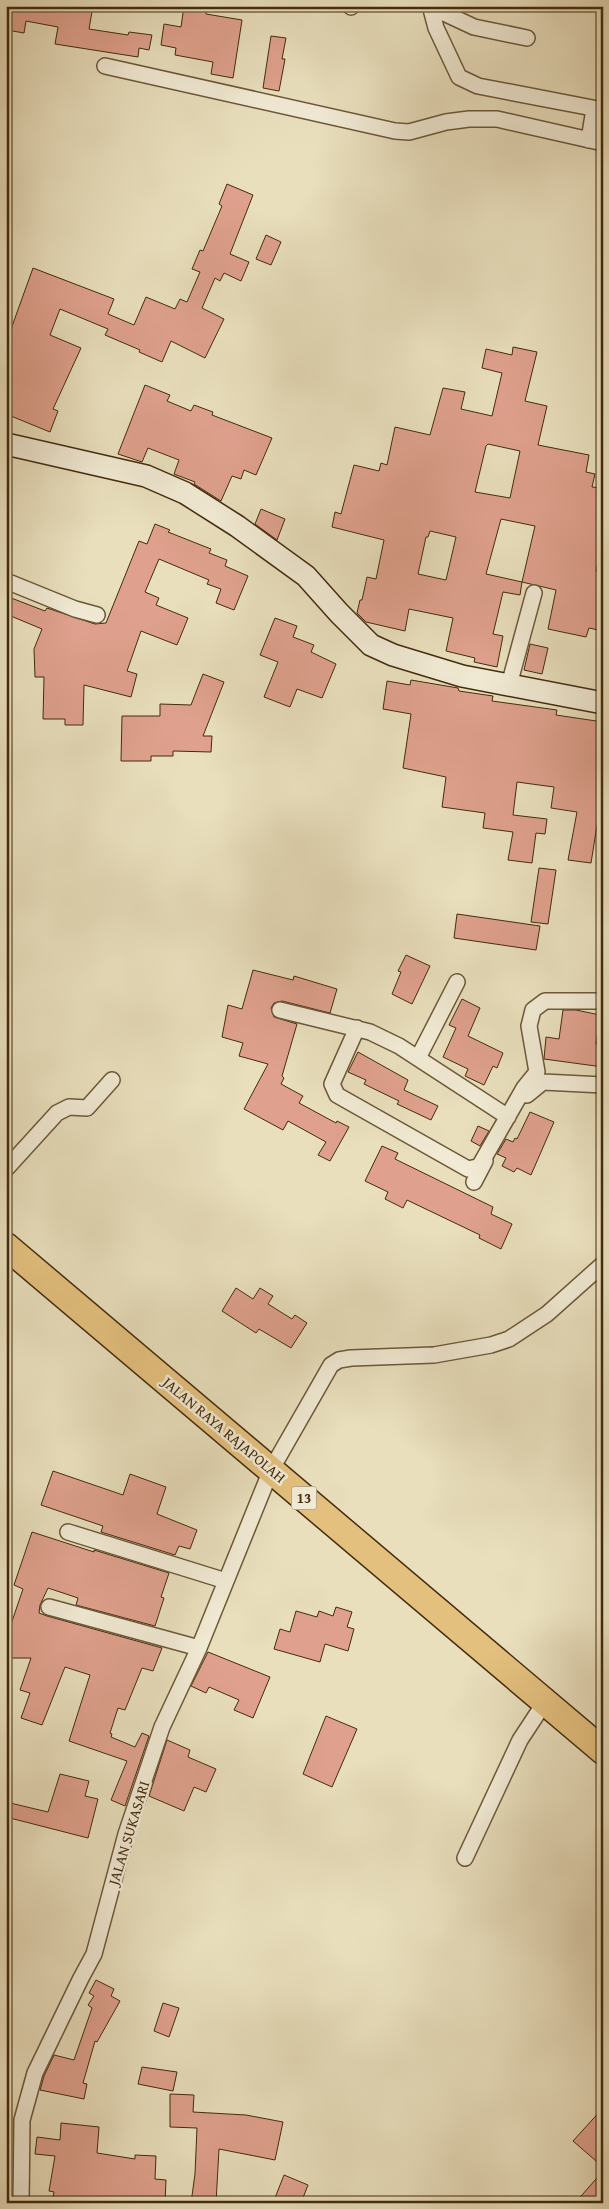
<svg xmlns="http://www.w3.org/2000/svg" width="609" height="2209" viewBox="0 0 609 2209" font-family="'Gentium Book Plus',serif">
	<style>
		.building { fill: #dfa18d; stroke: #432b0d; fill-rule: evenodd }
		.lines { fill: none; stroke-linecap: round; stroke-linejoin: round }
		.street-casing { stroke: #6c5839; stroke-width: 18 }
		.secondary-casing { stroke: #432b0d; stroke-width: 24 }
		.highway-casing { stroke: #432b0d; stroke-width: 29 }
		.street { stroke: #f1ead4; stroke-width: 15 }
		.secondary { stroke: #f1ead4; stroke-width: 21 }
		.highway { stroke: #e4c07e; stroke-width: 26 }
		.labels { text-anchor: middle; stroke-width: 5; stroke-linejoin: round; paint-order: stroke }
		.shield { fill: #f1ead4; stroke: #776449; stroke-width: 1 }
		.shield-label { font-size: 14px; font-weight: bold; fill: #432b0d }
		.street-label { font-size: 15px; fill: #432b0d; stroke: #f1ead4 }
	</style>
	<rect width="100%" height="100%" fill="#e9dfbd"/>
	<filter id="stains"><feTurbulence type="fractalNoise" baseFrequency=".004" numOctaves="4"/><feColorMatrix values="0 0 0 0 .2 0 0 0 0 .09 0 0 0 0 .02 0 0 0 .5 -.17"/></filter>
	<radialGradient id="worn" r=".72"><stop offset=".6" stop-color="#630" stop-opacity="0"/><stop offset="1" stop-color="#630" stop-opacity=".3"/></radialGradient>
	<path class="building" d="M11,6h82l-4,23 39,6 1,-3 23,3 -3,15 -10,-2 -1,9 -83,-13 3,-17 -32,-6 -2,12 -17,-3z
		M184,6h23l-1,8 36,6 -9,58 -22,-4 2,-12 -38,-7 1,-7 -15,-3 3,-21 17,3z
		M271,36l15,2 -4,21h3l-6,32 -16,-3z
		M227,184l26,11 -23,59 19,8 -8,19 -17,-8 -4,8 -5,-3 -13,30 22,11 -19,39 -34,-17 -9,21 -23,-10 1,-2 -35,-15 3,-6 -48,-20 -10,26 31,13 -28,61 5,2 -8,21 -44,-18v-71l27,-75 81,31 -6,15 26,11 12,-28 29,12 5,-10 7,3 13,-30 -8,-3 8,-19 3,1 19,-45 -3,-2z
		M266,235l15,7 -10,23 -15,-6z
		M513,347l24,5 -12,49 22,5 -9,39 51,10 -3,17 9,2 -3,13 11,1v52l-7,31 7,2v58l-14,-3 -3,9 -38,-8 8,-39 -34,-8 -2,13 -17,-3 -10,42 10,2 -6,31 -23,-5 1,-4 -29,-7 7,-33 -44,-9 -4,22 -39,-9 -9,-9 3,-13h2l5,-23 9,2 8,-39 -52,-13 3,-15 6,2 13,-49 25,6 2,-8 6,2 8,-38 35,8 13,-47 22,4 -4,17 31,7 10,-43 -20,-5 4,-19 26,6zM488,444l32,7 -10,47 -35,-6 11,-46zM501,519l34,7 -13,56 -36,-8zM430,531l26,6 -10,43 -28,-6 8,-37h2z
		M145,385l25,10 -3,6 24,10 3,-6 19,7 -1,3 60,23 -16,37 -12,-5 -3,9 -9,-3 -11,25 -27,-17 1,-2 -21,-8 5,-14 -31,-12 -6,14 -24,-8z
		M261,509l24,10 -8,21 -22,-16z
		M155,524l15,6 -2,2 43,17 -2,4 18,7 -2,6 23,10 -14,34 -18,-7 5,-14 -14,-5 2,-4 -50,-21 -14,33 14,6 -3,7 32,13 -11,27 -36,-14 -14,40 10,3 -6,23 -47,-12 -1,40h-18v-6h-22l1,-42h-9l-1,-28 8,-20 -36,-15v-18l39,15 2,-3 48,16 11,-1 33,-82 8,3z
		M275,618l22,8 -4,11 21,8 -3,7 25,12 -14,34 -25,-9 -7,18 -26,-10 14,-35 -18,-7z
		M530,644l18,4 -6,26 -18,-4z
		M203,674l21,8 -21,54h9l-1,16 -38,-1v5h-22v5h-30l1,-45h38v-12l31,1z
		M411,680l47,8 1,3 34,5 -1,5 65,9 -1,5 47,7v91h-4l-8,50 -23,-3 9,-48 -26,-4 3,-21 -37,-5 -4,33 34,4 -2,15 -9,-1 -4,30 -24,-3 5,-28 -30,-4 2,-15 -43,-6 4,-30 -43,-9 8,-54 -28,-5 4,-28 23,4z
		M539,868l17,2 -8,54 -17,-2z
		M457,914l83,12 -4,24 -82,-12z
		M406,955l24,11 -18,38 -20,-10 9,-22 -3,-1z
		M253,970l40,10 1,-4 43,13 -7,24 -48,-12 -8,2 -3,5 3,9 23,7 -15,52 2,2 -3,6 22,12 -4,7 37,20 1,-2 12,6 -19,34 -12,-6 8,-13 -38,-21 -5,9 -39,-21 24,-45 -29,-8 4,-13 -21,-6 6,-32 14,4z
		M462,999l18,9 -12,28 35,17 -6,15 -4,-2 -9,19 -19,-9 3,-7 -25,-12 13,-29 -7,-3z
		M563,1010h13l24,5 -4,29 7,1v22l-59,-8 2,-22 13,2z
		M358,1052l50,28 -4,10 34,16 -7,14 -34,-16 2,-3 -35,-17 2,-4 -18,-8z
		M530,1112l24,10 -23,53 -14,-7 -3,4 -12,-6 4,-8 -9,-4 9,-15 7,3 2,-4 2,1z
		M478,1126l11,5 -9,15 -9,-5z
		M382,1146l16,7 -3,6 98,48 -2,7 21,10 -11,25 -22,-11 1,-3 -73,-35 -4,8 -18,-9 3,-7 -23,-11z
		M236,1288l17,11 7,-11 13,8 -5,8 24,15 3,-4 12,8 -16,25 -32,-19 -3,4 -34,-22z
		M53,1471l70,24 7,-21 36,13 -9,27 40,16 -7,19 -11,-3 -4,9 -74,-23 2,-6 -62,-21z
		M32,1532l62,20v-2l75,23 -8,24 3,1 -9,28 -79,-21 2,-7 -30,-10 -8,17 -1,8 8,3 115,32 -9,23 -11,-3 -17,42 -7,-2 -8,25 2,1 -1,3 24,10 7,-14 7,3 -24,70 -14,-6 16,-39 -58,-20 21,-66 -25,-8 -23,58 -21,-7 9,-25 -10,-3 11,-32h-25v-19l17,-50 -9,-4z
		M336,1607l16,5 -5,15 7,2 -6,22 -23,-7 -5,18 -46,-13 6,-20 10,3 6,-21 21,6 2,-6 14,5z
		M208,1652l62,25 -17,41 -19,-8 5,-10 -30,-13 -3,6 -15,-7z
		M326,1716l31,13 -25,58 -29,-13z
		M167,1740l23,10 -2,7 28,12 -10,23 -12,-5 -10,24 -35,-15z
		M60,1774l29,7 -4,15 13,3 -10,39 -82,-21v-15l42,10z
		M96,1980l18,9 -3,7 9,5 -23,41 -2,-1 -12,42 4,1 -3,15 -44,-9 4,-14 10,-21 20,5 18,-52 -4,-3 6,-9 -5,-3z
		M163,2003l16,5 -10,29 -15,-6z
		M142,2067l35,5 -4,19 -35,-7z
		M170,2094l24,1 -1,17 53,3 37,7 -8,38 -56,-11 -3,54h-25l4,-29 2,-46 -27,-1z
		M603,2108v59l-30,-26z
		M61,2123l38,4 -2,26 38,6v-4l21,1 -1,23 11,1 -1,23h-113l2,-11 -5,-1 6,-35 -20,-2 2,-17 23,3z
		M603,2171v32h-28z
		M284,2175l24,10 -7,18h-28z"/>
	<g class="lines">
		<g class="street-casing">
			<path id="street" d="M429,6l45,21 53,11
				M351,7l1,-1
				M431,9l5,19 23,49 19,9 125,24
				M105,66l290,65 14,1 37,-10 23,-3h28l106,24
				M589,140l5,-31
				M6,581l69,28 22,6
				M509,685l25,-92
				M280,1010l90,22 29,14 109,71
				M357,1028l-25,56 5,11 131,74 9,-2 3,-2 44,-77 13,-16 -8,-46 4,-16 12,-9h58
				M418,1058l39,-76
				M527,1095l16,-13 60,3
				M6,1169l51,-56 12,-6 18,1 25,-28
				M474,1182l11,-21
				M68,1532l158,49
				M49,1607l150,41
				M465,1858l55,-118 25,-38
				M21,2203l1,-83 13,-47 46,-95 13,-24 32,-120 36,-107 37,-79 72,-178 60,-105 8,-5 12,-2 83,-3 57,-10 18,-6 38,-25 56,-50"/>
		</g>
		<g class="secondary-casing">
			<path id="secondary" d="M6,444l140,32 39,17 52,33 69,50 33,37 32,32 22,10 69,21 141,27"/>
		</g>
		<g class="highway-casing">
			<path id="highway" d="M6,1246l597,505"/>
		</g>
		<use href="#street" class="street"/>
		<use href="#secondary" class="secondary"/>
		<use href="#highway" class="highway"/>
	</g>
	<g class="labels">
		<rect class="shield" x="291.5" y="1486.5" width="25" height="23" rx="4"/>
		<g class="shield-label">
			<text x="304" y="1503">13</text>
		</g>
		<g class="street-label">
			<text transform="translate(224 1430) rotate(40)" y="5">JALAN RAYA RAJAPOLAH</text>
			<text transform="translate(129 1833) rotate(-73)" y="5">JALAN SUKASARI</text>
		</g>
	</g>
	<rect width="609" height="2209" fill="none" stroke="#e9dfbd" stroke-width="25"/>
	<rect x="8" y="8" width="594" height="2194" fill="none" stroke="#432b0d" stroke-width="2.5"/>
	<rect x="12" y="12" width="584" height="2184" fill="none" stroke="#432b0d"/>
	<rect width="100%" height="100%" filter="url(#stains)"/>
	<rect width="100%" height="100%" fill="url(#worn)"/>
</svg>
